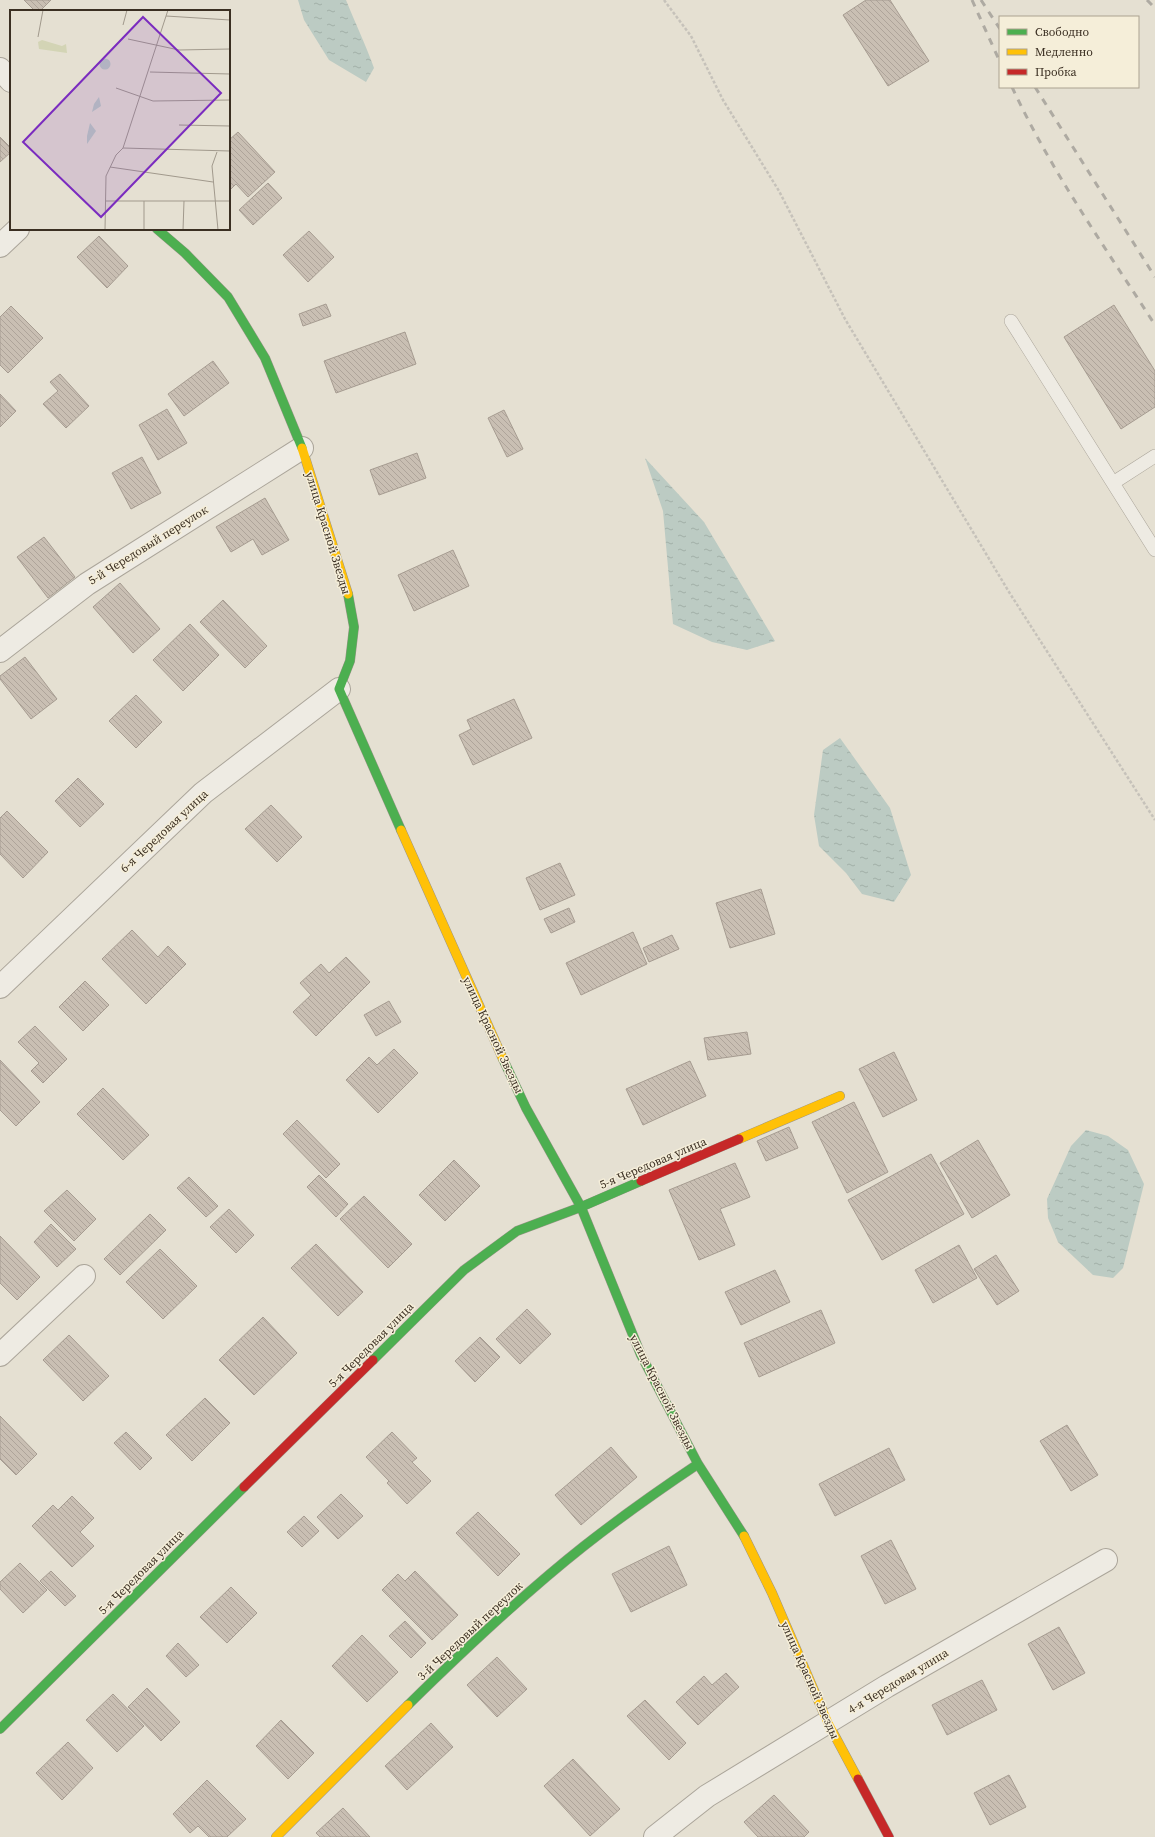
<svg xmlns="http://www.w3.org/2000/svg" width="1155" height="1837" viewBox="0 0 1155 1837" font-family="'Source Serif 4',serif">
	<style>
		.water { fill: url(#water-ripples) }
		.building { fill: url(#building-back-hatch); stroke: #a69c91 }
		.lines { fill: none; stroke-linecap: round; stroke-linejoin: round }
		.lane-casing { stroke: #aba59a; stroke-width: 14 }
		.street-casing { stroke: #aba59a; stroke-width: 24 }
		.fast-casing { stroke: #9b958a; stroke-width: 10 }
		.slow-casing { stroke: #9b958a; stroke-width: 10 }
		.jam-casing { stroke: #9b958a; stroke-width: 10 }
		.path { stroke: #c6c2ba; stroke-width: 2.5; stroke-dasharray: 3 2; stroke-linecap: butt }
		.lane { stroke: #eeebe3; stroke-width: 13 }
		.street { stroke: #eeebe3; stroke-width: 22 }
		.fast { stroke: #4caf50; stroke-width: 9 }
		.slow { stroke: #ffc107; stroke-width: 9 }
		.jam { stroke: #c62828; stroke-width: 9 }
		.rail { stroke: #aeaaa2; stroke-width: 3; stroke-dasharray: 7 7; stroke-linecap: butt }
		.labels { text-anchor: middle; stroke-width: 3; stroke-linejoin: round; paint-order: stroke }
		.street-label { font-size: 12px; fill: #3b2f22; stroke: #f5eed9 }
		.inset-road { fill: none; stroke: #a1998c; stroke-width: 1 }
		.view { fill: #7b2cbf; fill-opacity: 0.15; stroke: #7b2cbf; stroke-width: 2 }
		.inset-edge { fill: none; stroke: #3b2f22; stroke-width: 2 }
	</style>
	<defs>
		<pattern id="water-ripples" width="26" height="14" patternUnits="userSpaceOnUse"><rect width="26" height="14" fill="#bccbc3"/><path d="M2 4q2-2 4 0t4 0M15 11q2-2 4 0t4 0" fill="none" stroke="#a2afa7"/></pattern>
		<pattern id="building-back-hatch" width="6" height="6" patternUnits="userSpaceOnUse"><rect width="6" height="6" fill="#c9bfb3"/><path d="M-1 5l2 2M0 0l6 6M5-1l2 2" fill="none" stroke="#aea49a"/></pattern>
	</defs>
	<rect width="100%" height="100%" fill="#e5e0d2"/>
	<path class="water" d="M298,0h48c9,23 20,45 28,68l-8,14 -37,-22 -25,-40z
		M645,458l59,64 71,119 -28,9 -35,-8 -39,-18 -10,-113z
		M840,738l50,70 21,67 -17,27 -32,-8 -16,-21 -27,-27 -5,-31 9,-65z
		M1086,1130l22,6 20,14 16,34 -21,84 -10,10 -20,-3 -35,-33 -10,-24 -1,-19 24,-53z"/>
	<path class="building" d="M24,0h27l-11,11h-5z
		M866,0h24l39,61 -41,25 -45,-71z
		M238,132l37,40 -27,25 -12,-13 -7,7v-51z
		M0,137l11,11v4l-11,10z
		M268,183l14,15 -29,27 -14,-15z
		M309,231l25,26 -26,25 -25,-27z
		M99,236l29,30 -21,22 -30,-31z
		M326,304l5,12 -28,10 -4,-12z
		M1114,305l41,66v36l-34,22 -57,-92z
		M11,306l32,32 -35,35 -8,-8v-48z
		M405,332l11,32 -80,29 -12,-32z
		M213,361l16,22 -45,33 -16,-22z
		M60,374l29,32 -23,22 -23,-24 15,-13 -8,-9z
		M0,394l16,17 -16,16z
		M167,409l20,34 -29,17 -19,-35z
		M504,410l19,39 -16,8 -19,-39z
		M417,453l9,25 -47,17 -9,-25z
		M142,457l19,36 -30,16 -19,-36z
		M265,498l24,42 -27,15 -9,-16 -22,13 -15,-25z
		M44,537l31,40 -27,21 -31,-41z
		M453,550l16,36 -55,25 -16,-36z
		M120,583l40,46 -27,24 -40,-46z
		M223,600l44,46 -22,22 -45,-46z
		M190,624l29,31 -36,36 -30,-31z
		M25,657l32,42 -26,20 -31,-40v-3z
		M136,695l26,27 -26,26 -27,-27z
		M514,699l18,39 -59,27 -14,-30 12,-6 -4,-9z
		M78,778l26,26 -24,23 -25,-26z
		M271,805l31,32 -25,25 -32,-33z
		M7,811l41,41 -25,26 -23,-24v-36z
		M560,863l15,32 -35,15 -14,-32z
		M761,889l14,45 -45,14 -14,-45z
		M569,908l6,14 -24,11 -7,-14z
		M132,930l26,27 10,-11 18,18 -40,40 -44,-45z
		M633,932l14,32 -66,31 -15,-32z
		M672,935l7,14 -30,13 -6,-14z
		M346,957l24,25 -54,54 -23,-24 18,-17 -11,-12 21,-19 8,9z
		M85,981l24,24 -26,26 -24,-24z
		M389,1001l12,21 -25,14 -12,-21z
		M35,1026l32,33 -24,24 -12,-12 8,-8 -21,-21z
		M747,1032l4,22 -43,6 -4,-22z
		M394,1049l24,24 -40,40 -32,-33 23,-23 8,8z
		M894,1052l23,48 -34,17 -24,-48z
		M0,1060l40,42 -24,24 -16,-16z
		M690,1061l16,35 -63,29 -17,-36z
		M103,1088l46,47 -26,25 -46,-46z
		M854,1102l34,70 -41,21 -35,-71z
		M297,1120l43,44 -14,14 -43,-44z
		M789,1127l9,21 -32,13 -9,-20z
		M978,1140l32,55 -38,23 -32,-55z
		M931,1154l33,60 -82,46 -34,-60z
		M454,1160l26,26 -35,35 -26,-26z
		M735,1163l15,34 -30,12 15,36 -36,15 -30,-70z
		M319,1175l29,29 -12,13 -29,-30z
		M189,1177l29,29 -12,11 -29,-29z
		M67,1190l29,29 -22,22 -30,-30z
		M364,1196l48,48 -24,24 -48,-49z
		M229,1209l25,26 -18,18 -26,-26z
		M150,1214l16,16 -46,45 -16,-16z
		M51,1224l25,25 -19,18 -23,-25z
		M0,1236l40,41 -23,23 -17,-17z
		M316,1244l47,48 -25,24 -47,-48z
		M959,1245l18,33 -44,25 -18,-33z
		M160,1249l37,37 -34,33 -37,-37z
		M996,1255l23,36 -22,14 -23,-36z
		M775,1270l15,32 -49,23 -16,-33z
		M527,1309l24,25 -31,30 -24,-25z
		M821,1310l14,33 -76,34 -15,-34z
		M263,1317l34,36 -43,42 -35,-35z
		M69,1335l40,41 -26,25 -40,-41z
		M480,1337l20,20 -25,25 -20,-21z
		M205,1398l25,25 -38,38 -26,-26z
		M0,1416l37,38 -21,21 -16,-16z
		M1067,1425l31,50 -27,16 -31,-50z
		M126,1432l26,26 -12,12 -26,-27z
		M392,1432l25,26 -5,4 19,19 -24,23 -20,-21 2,-2 -23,-24z
		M611,1447l26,30 -56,48 -26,-30z
		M889,1448l16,32 -70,36 -16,-32z
		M341,1494l22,22 -25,23 -21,-22z
		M72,1496l22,22 -14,14 14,14 -22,21 -40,-41 21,-21 5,5z
		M478,1512l42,42 -22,22 -42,-43z
		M304,1516l15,15 -17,16 -15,-15z
		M891,1540l25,49 -31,15 -24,-48z
		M669,1546l18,39 -56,27 -19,-38z
		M20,1563l27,27 -24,23 -23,-24v-7z
		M51,1571l25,25 -11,10 -25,-25z
		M415,1571l43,44 -26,25 -50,-50 16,-16 7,7z
		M231,1587l26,26 -30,30 -27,-26z
		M405,1621l21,22 -15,15 -22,-22z
		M1059,1627l26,46 -32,17 -25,-46z
		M362,1635l36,37 -31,30 -35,-36z
		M178,1643l21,22 -13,12 -20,-21z
		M497,1657l30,32 -30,28 -30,-32z
		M726,1673l13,14 -41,38 -22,-23 28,-26 8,9z
		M982,1680l15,30 -50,25 -15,-30z
		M147,1688l33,34 -19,19 -33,-34z
		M113,1694l31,32 -27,26 -31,-32z
		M645,1700l41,43 -17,17 -42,-44z
		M281,1720l33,33 -26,26 -32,-33z
		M431,1723l22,24 -46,43 -22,-24z
		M68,1742l25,26 -31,32 -26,-27z
		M573,1759l47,50 -30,27 -46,-50z
		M1009,1775l17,32 -36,18 -16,-32z
		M207,1780l39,39 -19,18h-18l-11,-11 -8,7 -17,-19z
		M774,1795l35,37 -5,5h-46l-14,-15z
		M343,1808l27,29h-50l-4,-4z"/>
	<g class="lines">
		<g class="lane-casing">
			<path id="lane" d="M1011,321l144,229
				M1113,483l42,-27"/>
		</g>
		<g class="street-casing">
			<path id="street" d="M0,69l11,12
				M0,246l18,-17
				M0,651l87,-67 215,-136
				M0,987l203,-194 136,-104
				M0,1355l84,-79
				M655,1837l52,-41 180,-110 219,-126"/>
		</g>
		<g class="fast-casing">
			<path id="fast" d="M157,229l28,24 43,44 37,61 37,90
				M348,594l6,33 -4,34 -11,28 62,141
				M503,1059l23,49 55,99 60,148 57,109 46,72
				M373,1360l91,-90 53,-39 64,-24 60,-26
				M408,1705c56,-55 114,-110 176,-159 37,-29 75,-56 114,-82
				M0,1729l244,-242"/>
		</g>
		<g class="slow-casing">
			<path id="slow" d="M302,448l46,146
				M401,830l102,229
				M739,1139l101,-43
				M744,1536l28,57 56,130 30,56
				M276,1837l132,-132"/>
		</g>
		<g class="jam-casing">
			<path id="jam" d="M641,1181l98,-42
				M244,1487l129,-127
				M858,1779l31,58"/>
		</g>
		<path class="path" d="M664,0l27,36 32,64 56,91 66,128 164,273 146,228"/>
		<use href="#lane" class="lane"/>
		<use href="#street" class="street"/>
		<use href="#fast" class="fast"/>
		<use href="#slow" class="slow"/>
		<use href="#jam" class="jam"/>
		<path class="rail" d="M972,0l28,62
			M981,0l19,29
			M1147,0l8,8
			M1012,87c39,84 93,160 143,238
			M1035,87l120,190"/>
	</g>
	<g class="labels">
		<g class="street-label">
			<text transform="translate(328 533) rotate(73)" y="4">улица Красной Звезды</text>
			<text transform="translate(148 545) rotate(-32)" y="4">5-й Чередовый переулок</text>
			<text transform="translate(164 831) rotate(-43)" y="4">6-я Чередовая улица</text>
			<text transform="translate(493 1035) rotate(65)" y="4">улица Красной Звезды</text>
			<text transform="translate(653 1163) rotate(-23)" y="4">5-я Чередовая улица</text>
			<text transform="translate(371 1345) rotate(-45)" y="4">5-я Чередовая улица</text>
			<text transform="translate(662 1392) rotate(63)" y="4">улица Красной Звезды</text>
			<text transform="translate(141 1572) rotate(-45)" y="4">5-я Чередовая улица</text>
			<text transform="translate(470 1631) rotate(-43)" y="4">3-й Чередовый переулок</text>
			<text transform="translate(810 1680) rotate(66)" y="4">улица Красной Звезды</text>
			<text transform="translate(898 1681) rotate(-31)" y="4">4-я Чередовая улица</text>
		</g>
	</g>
	<g transform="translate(10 10)">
		<rect width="220" height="220" fill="#e5e0d2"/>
		<path d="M32,30l20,6 4,-2 1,9 -28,-4 -1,-7z" fill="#d3d4b5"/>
		<path d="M89.5 54a5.5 5.5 0 1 1 11 0a5.5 5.5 0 1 1-11 0ZM89,87l2,9 -9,6 2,-8zM80,113l6,8 -9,13v-8z" fill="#bccbc3"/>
		<path class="inset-road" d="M156,6l64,4M113,15l4,-15M28,27l5,-27M118,29l51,11 51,-1M140,62l80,2M106,78l37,13 77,-1M169,115l51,1M113,138l107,3M207,142l-5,14 6,64M100,157l103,15M96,191h124M95,220l1,-54 10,-21 7,-7 45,-138M134,220v-29M173,220l1,-29"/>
		<path class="view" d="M133,7l78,76 -120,124 -78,-75z"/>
		<rect width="220" height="220" class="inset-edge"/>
	</g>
	<rect x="999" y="16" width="140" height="72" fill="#f5eed9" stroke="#aba290"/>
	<rect x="1007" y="29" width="20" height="6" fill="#4caf50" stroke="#aba290"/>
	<text x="1035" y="36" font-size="12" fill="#3b2f22">Свободно</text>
	<rect x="1007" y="49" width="20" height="6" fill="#ffc107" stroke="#aba290"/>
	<text x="1035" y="56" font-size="12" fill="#3b2f22">Медленно</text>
	<rect x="1007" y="69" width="20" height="6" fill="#c62828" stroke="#aba290"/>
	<text x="1035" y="76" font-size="12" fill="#3b2f22">Пробка</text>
</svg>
